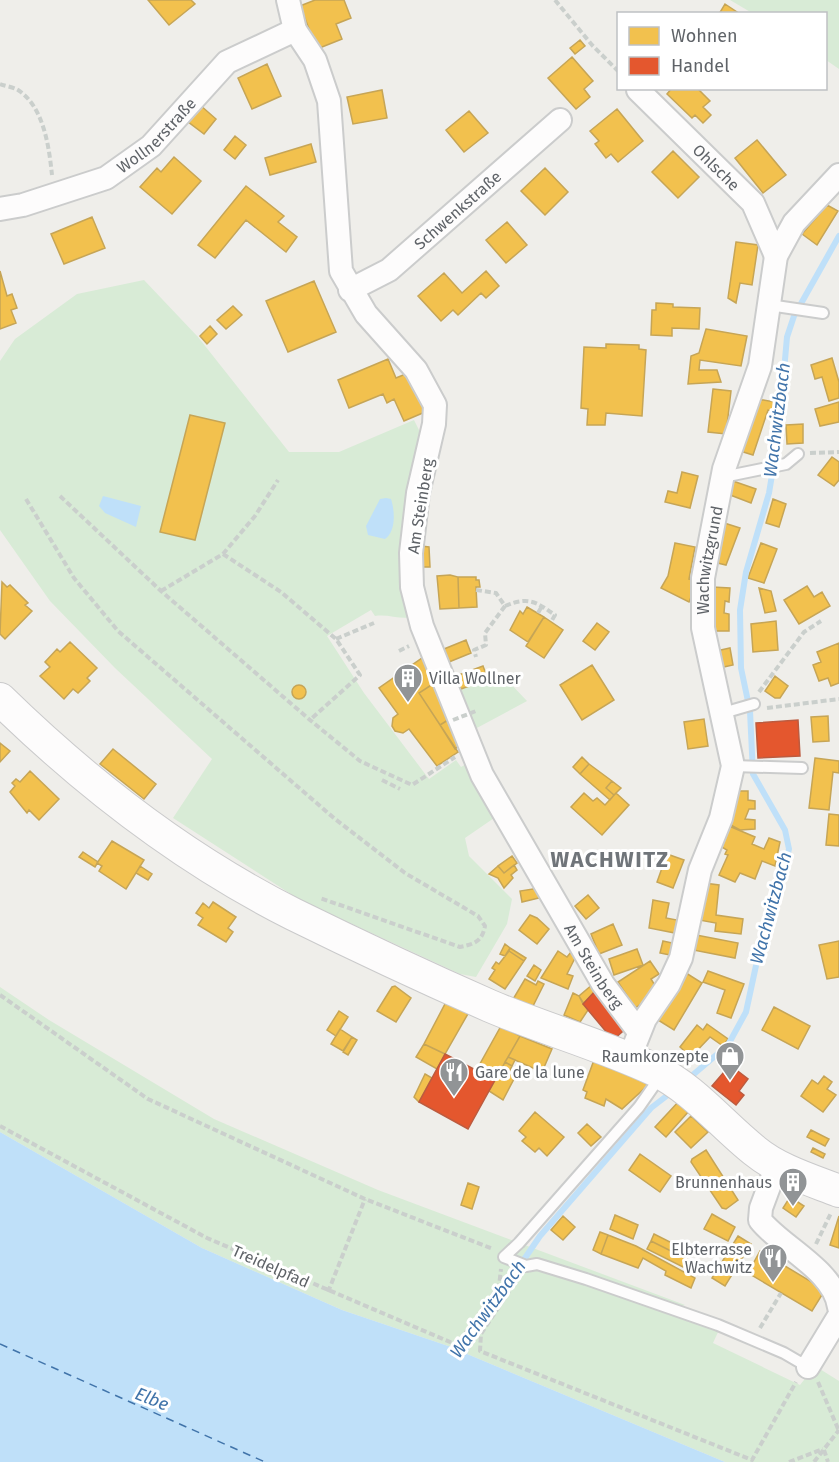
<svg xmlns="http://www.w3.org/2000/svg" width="839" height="1462" viewBox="0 0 839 1462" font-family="'Fira Sans',sans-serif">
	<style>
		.green { fill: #d8ebd6 }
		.water { fill: #bfe0f9 }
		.homes { fill: #f2c14e; stroke: #c6a556; stroke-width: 1.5 }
		.shops { fill: #e4572e; stroke: #bc5b3f; stroke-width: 1.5 }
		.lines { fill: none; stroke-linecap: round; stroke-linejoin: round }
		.stream { stroke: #bfe0f9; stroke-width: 6 }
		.ferry { stroke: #4174aa; stroke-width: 1.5; stroke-dasharray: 8 6; stroke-linecap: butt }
		.service-casing { stroke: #cbcccc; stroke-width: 14 }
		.minor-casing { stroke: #cbcccc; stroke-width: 26 }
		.secondary-casing { stroke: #cacacb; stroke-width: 34 }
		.path { stroke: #cacfcc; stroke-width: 4; stroke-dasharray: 6 3; stroke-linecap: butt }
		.service { stroke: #fdfcfc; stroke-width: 10 }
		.minor { stroke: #fdfcfc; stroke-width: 22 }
		.secondary { stroke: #fdfcfc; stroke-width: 32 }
		.path-bridge { stroke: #cacfcc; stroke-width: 4; stroke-dasharray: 6 3; stroke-linecap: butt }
		.labels { text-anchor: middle; stroke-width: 6; stroke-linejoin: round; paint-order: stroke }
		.street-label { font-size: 16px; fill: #5f6368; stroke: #fff }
		.poi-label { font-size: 16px; fill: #5f6368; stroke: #fff; text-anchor: end }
		.water-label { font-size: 18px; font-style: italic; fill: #4174aa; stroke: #fff }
		.district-label { font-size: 22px; font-weight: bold; letter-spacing: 1.5px; fill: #70757a; stroke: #fff }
	</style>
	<rect width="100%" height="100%" fill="#efeeea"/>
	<path class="green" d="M730,0h109v69l-13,-9v-46l-74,-1z
		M144,280l54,57 91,115h50l75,-32 7,14 -8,183c-13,3 -24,-3 -38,-1l-4,-6 -44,26 37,57 65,86 27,-19 5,7 7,-4 29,53 -32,22 4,18 43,43 -5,25 -31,53 -16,-3 -160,-74 -127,-82 39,-59 -97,-91 -65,-67 -50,-71v-169l15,-22 62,-45z
		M493,678l14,2 20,21 -52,28 -14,-40z
		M0,987l49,33 165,99 164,71 307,115 -9,3 43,22 -6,13 87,42 15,-19 24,15v81h-114l-258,-108 10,-21 -3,-2 -17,18 -115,-39 -140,-62 -202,-116z"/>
	<path class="water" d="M103,496l38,10 -5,21 -31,-14 -6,-7z
		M386,498l5,1c4,12 5,33 -6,40l-17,-4 -2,-9 14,-27z
		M0,1132l202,116 140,62 115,39 17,-18 3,1 -10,22 258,108h-725z"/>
	<path class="homes" d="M148,0h43l4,4 -26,21z
		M315,0h29l7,18 -15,6 6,15 -25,10 -17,-43z
		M725,4l15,10h-21z
		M580,40l5,6 -10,8 -5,-6z
		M572,57l21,24 -9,8 6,8 -14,12 -28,-31z
		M267,64l14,32 -29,13 -14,-31z
		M672,88h25l13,13 -7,6 8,8 -8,8 -8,-8 -3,3 -25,-24z
		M382,90l5,28 -34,6 -6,-27z
		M200,105l16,14 -12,15 -17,-13z
		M617,109l26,32 -25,21 -7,-8 -5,4 -11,-14 4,-3 -9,-10z
		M469,111l19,22 -24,19 -18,-22z
		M235,136l11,9 -11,14 -11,-9z
		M757,140l29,35 -23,18 -28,-35z
		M311,144l5,18 -46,13 -5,-17z
		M673,151l26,26 -21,21 -26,-26z
		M174,157l27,24 -29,33 -32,-27 17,-19 4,4z
		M545,168l23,24 -23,23 -24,-24z
		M246,186l38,30 -6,6 19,15 -11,15 -40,-32 -31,38 -17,-13z
		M827,205l11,6 -21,34 -15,-11z
		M92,217l13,31 -41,16 -13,-30z
		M507,222l20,23 -21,18 -20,-23z
		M736,242l22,3 -6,40 -12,-2 -4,20 -8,-5z
		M0,271l7,25 5,-2 5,14 -6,2 5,13 -16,6z
		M486,271l13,15 -13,12 -5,-5 -23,22 -5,-5 -12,11 -23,-25 26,-23 18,20z
		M314,281l22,51 -48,20 -22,-51z
		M656,303l17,1v3l27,1 -1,21 -27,-1v8l-21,-1 1,-25h4z
		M233,306l9,9 -16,14 -9,-9z
		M210,326l7,8 -10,10 -7,-8z
		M706,329l41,7 -6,30 -41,-6 -1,10h18l4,12 -33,2 3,-28 8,-3z
		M606,344l33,1v4l7,1 -4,66 -36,-3 -1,12h-18l1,-16 -7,-1 3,-61 22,1z
		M832,358l7,24v16l-10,3 -7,-24 -7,2 -4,-14z
		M388,359l8,19 12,-5 17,39 -21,9 -10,-22 -7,4 -4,-9 -34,14 -11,-28z
		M713,389l18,2 -5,43 -18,-2z
		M757,399l18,3 -1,9 -6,-1 -15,45 -13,-4z
		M839,402v20l-19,4 -5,-17z
		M190,415l35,8 -30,117 -35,-8z
		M803,424v19l-16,1 -1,-19z
		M832,457l7,5v18l-5,6 -16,-11z
		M682,472l16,4 -8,32 -25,-6 3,-11 9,2z
		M730,480l26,9 -5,14 -26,-10z
		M773,499l13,5 -7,23 -13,-4z
		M718,521l22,7 -14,37 -13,-3z
		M675,543l20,4 -6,32 9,1 -9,22 -28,-14 7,-12z
		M761,543l16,6 -13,34 -16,-5z
		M421,546l8,1 1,20h-10z
		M450,575l8,2 1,31 -19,1 -3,-33z
		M458,577h18v3h3l1,7h-4l1,20 -18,1z
		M2,582l5,5 3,-2 18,18 -3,2 7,6 -27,28 -5,-5z
		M807,586l7,11 8,-5 8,14 -31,18 -15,-24z
		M712,587l18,1 -1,14 -4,-1 -1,12 5,1v17h-18z
		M759,588l12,3 5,20 -11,2z
		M527,607l17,10 -16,25 -18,-12 10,-19 3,3z
		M544,617l19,13 -19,28 -18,-12z
		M776,621l2,29 -25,2 -2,-28z
		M597,623l12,9 -14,18 -12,-9z
		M466,640l5,13 -22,9 -5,-13z
		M70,642l27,26 -10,10 3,3 -12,12 -5,-4 -9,10 -24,-23 10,-9 -5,-5 12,-13 3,3z
		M839,643v40l-8,3 -3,-8 -9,3 -6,-16 8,-3 -4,-10z
		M730,648l3,17 -14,3 -3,-17z
		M425,656l11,26 -17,11 39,59 -21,14 -28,-37 -6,4 -8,-2 -3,-5 1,-8 5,-4 -19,-26z
		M592,665l22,35 -32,20 -22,-35z
		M483,666l5,13 -27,10 -5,-13z
		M775,676l13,10 -8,12h-5l-10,-7z
		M436,682l15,36 -11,7 -21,-32z
		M292 692a7 7 0 1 1 14 0a7 7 0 1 1-14 0Z
		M828,716l1,25 -16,1 -2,-25z
		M453,717l6,29 -4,3 -15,-24z
		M704,719l4,27 -20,3 -4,-27z
		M0,743l10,8 -10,11z
		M113,749l43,35 -12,15 -44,-35z
		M582,757l7,7 -9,10 -7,-7z
		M815,758l24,3v12l-6,-1 -4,38 -20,-2z
		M589,764l23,17 -6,7 8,7 -4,5 -30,-26z
		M30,771l29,28 -20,21 -10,-10 -2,3 -17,-21 5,-6 -3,-3 4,-4 4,3z
		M612,781l9,7 -7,7 -8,-7z
		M735,791h13v9l7,1v8h-6l-4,10 10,1v9l-15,1 -13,-7z
		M584,793l9,8 4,-3 8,7 11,-12 13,12 -27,30 -31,-28z
		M829,814l10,1v31l-13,-1z
		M729,826l26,11 -3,7 12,5 5,-11 11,4 -5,24 -13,-5 -7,18 -15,-6 -5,9 -16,-7 9,-20 -3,-1 2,-4 -7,-4z
		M112,841l32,19 -18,29 -27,-18 3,-5 -5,-3z
		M83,852l15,10 -3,5 -16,-10z
		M667,854l17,6 -11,28 -16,-6z
		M512,856l5,7 -13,10 -6,-7z
		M514,865l3,5 -6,5 2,3 -9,10 -6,-10 -9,-4 9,-8 6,7z
		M140,866l12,8 -4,6 -12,-7z
		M704,883l15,2 -3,30 27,4 -2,15 -26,-3 1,-8 -17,-3z
		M539,888l4,9 -21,5 -2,-11z
		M588,895l11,13 -13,11 -11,-13z
		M653,900l16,3 -3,15 16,3 -2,13 -31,-6z
		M213,902l23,15 -8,11 5,4 -7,10 -28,-17 5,-7 -7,-5 7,-10 6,5z
		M530,915l7,3 12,11 -12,15 -18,-14z
		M613,924l9,21 -23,9 -8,-20z
		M691,934l47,9 -3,15 -47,-9z
		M663,941l14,3 -2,12 -15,-3z
		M839,941v36l-12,2 -8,-34z
		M505,944l5,4 -5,8 -5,-2z
		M510,948l16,10 -2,3 -15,-10z
		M637,949l6,16 -29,10 -5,-16z
		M509,951l15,10 -19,28 -16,-10 6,-9 -3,-2 4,-6 3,2z
		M558,951l9,6 4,-5 5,4 -9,18 6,2 -5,13 -27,-11z
		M650,961l9,13 -8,5 8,13 -24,16 -17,-26z
		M534,965l7,5 -6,11 -8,-5z
		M708,971l36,13 -13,34 -14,-5 8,-23 -22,-8z
		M686,973l16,10 -28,47 -16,-10z
		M525,979l11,6 2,-4 6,3 -13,26 -19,-9z
		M593,984l4,5 -14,15 -4,-8z
		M395,986l16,12 -15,24 -19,-11 15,-24z
		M573,993l6,3 9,14 -8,12 -16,-7z
		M446,1002l23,10 -24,42 -21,-10z
		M774,1007l36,19 -12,23 -36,-19z
		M339,1011l9,6 -12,19 -9,-6z
		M707,1024l21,15 -5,7 -13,-9 -19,20 -11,-10 17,-22 6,5z
		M501,1026l19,10 -25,44 -19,-9z
		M340,1029l12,8 -9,14 -12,-7z
		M520,1036l32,13 -10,23 -34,-15z
		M352,1037l5,3 -9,15 -5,-3z
		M424,1044l21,10 -8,15 -21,-12z
		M508,1057l7,3 -3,6 -7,-4z
		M594,1060l51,19 2,7 -25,23 -16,-10 -2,7 -19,-8 2,-6 -4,-2z
		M505,1062l7,4 -4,8 -7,-4z
		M501,1070l14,7 -12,23 -14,-9z
		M425,1074l7,4 -13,24 -5,-5z
		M824,1076l8,6 -5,7 9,6 -13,17 -22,-16 11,-16 6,4z
		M679,1101l10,10 -23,26 -11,-10z
		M535,1112l29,25 -17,19 -8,-8 -4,4 -13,-11 4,-4 -7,-6z
		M691,1116l17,16 -17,16 -16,-16z
		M587,1124l14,13 -10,9 -13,-13z
		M811,1130l18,9 -4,7 -18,-9z
		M813,1148l12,6 -2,4 -12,-6z
		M706,1150l32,50 -12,9 -4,-1 -31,-46 1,-3z
		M640,1154l31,22 -11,16 -31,-22z
		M468,1183l11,4 -7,22 -11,-4z
		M790,1197l14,9 -8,11 -13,-9z
		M712,1214l23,13 -7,14 -24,-12z
		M615,1215l23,10 -5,14 -23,-10z
		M563,1216l12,11 -12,13 -12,-10z
		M839,1216v32l-9,-3z
		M600,1232l8,3 -7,19 -8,-4z
		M654,1234l30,15 -3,7 -30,-15z
		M608,1235l28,11 59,32 -4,10 -26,-13 1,-4 -23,-13 -5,10 -37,-14z
		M738,1236l13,8 -26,42 -13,-8z
		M651,1241l36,18 -4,8 -36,-18z
		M760,1251l65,39 -13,21 -64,-38z"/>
	<path class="shops" d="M798,720l2,36 -42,2 -2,-35z
		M597,989l33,36 -17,15 -30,-36z
		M445,1054l50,26 -27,49 -49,-27z
		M730,1065l18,14 -9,12 5,4 -8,10 -24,-19z"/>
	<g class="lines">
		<path class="stream" d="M688,1079l40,-34 18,-33 14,-65 14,-38 15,-60 -4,-19 -32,-56 -3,-63 -9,-43 -1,-58 6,-38 23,-79 9,-54 9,-102 7,-21 45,-80
			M471,1337l69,-101 111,-128 22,-17"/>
		<path class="ferry" d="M0,1344l265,118"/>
		<g class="service-casing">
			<path id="service" d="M769,305l54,8
				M723,477l63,-13 12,-10
				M723,713l31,-9
				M733,766l69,2
				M660,1077l-21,30 -120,136 -15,14 22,9 11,-2 49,15 132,46 66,28 24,14"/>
		</g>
		<g class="minor-casing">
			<g id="minor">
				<path id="s1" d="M288,0l7,30 20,30 14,41 12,170 25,43 50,56 19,35 -1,19 -16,69 -7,60 1,34 10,39 60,149 121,209 36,48"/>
				<path id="s2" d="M638,90l115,113 23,53"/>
				<path id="s3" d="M0,209l23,-4 83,-27 45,-32 76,-84 68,-32"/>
				<path id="s4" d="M350,290l39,-20 171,-150"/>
				<path id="s5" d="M635,1044l10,-25 24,-35 12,-26 19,-88 21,-52 12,-52 -30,-138v-50l21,-109 36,-103 16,-110 18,-33 45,-48"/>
				<path d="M777,1165l-16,43 -1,12c21,27 74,50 79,87"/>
				<path d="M808,1367l31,-51"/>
			</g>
		</g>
		<g class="secondary-casing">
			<path id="secondary" d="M0,699c86,84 186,161 293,215 65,32 131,63 197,92 54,23 112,39 165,64 39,19 67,55 100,81 23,19 56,29 84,40"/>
		</g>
		<path class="path" d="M555,0l37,45 26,26
			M0,84c5,2 13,3 18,6 26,17 31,57 34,85
			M810,453l29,-1
			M60,496l101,95 149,129 50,41 52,24 43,-28
			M26,499l48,79 44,53 217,188 70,54 73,43 7,10c-3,16 -11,18 -25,21l-140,-49
			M223,554l58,38 55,47 24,36 -50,45
			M476,590l20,3 9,13 -20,27 1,12 -12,5 2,7
			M161,591l62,-37 32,-38 23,-36
			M505,606c24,-10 31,-4 50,9l-4,7
			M538,613l4,-7
			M336,639l38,-16
			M399,651l10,-5
			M759,692l45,-60 17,-11
			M767,708l72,-9
			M382,780l18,9
			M0,995l148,104 217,100 128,50
			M0,1126l207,112 250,107 42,-59 2,-17
			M816,1244l15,-31
			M519,1276l-38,58 -1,17 272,109 44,-78
			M328,1292l37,-93
			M760,1328l21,-35
			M818,1382l21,49
			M824,1450l4,12
			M789,1462l34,-13
			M814,1462l25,-32"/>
		<use href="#service" class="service"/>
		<use href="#minor" class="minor"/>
		<use href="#secondary" class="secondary"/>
		<path class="path-bridge" d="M453,720l23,-9"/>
	</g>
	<defs>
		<g id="building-pin" transform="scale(1.5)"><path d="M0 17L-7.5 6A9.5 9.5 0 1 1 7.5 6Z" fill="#919496" stroke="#fff"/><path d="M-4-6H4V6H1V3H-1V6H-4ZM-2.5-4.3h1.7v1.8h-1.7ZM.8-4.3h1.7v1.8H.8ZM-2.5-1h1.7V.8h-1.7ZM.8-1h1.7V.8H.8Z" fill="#fff"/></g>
		<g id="shop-pin" transform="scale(1.5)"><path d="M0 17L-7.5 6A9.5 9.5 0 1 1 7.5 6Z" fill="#919496" stroke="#fff"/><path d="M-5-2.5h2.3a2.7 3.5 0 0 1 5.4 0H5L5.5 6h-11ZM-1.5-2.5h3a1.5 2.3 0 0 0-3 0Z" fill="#fff"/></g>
		<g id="restaurant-pin" transform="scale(1.5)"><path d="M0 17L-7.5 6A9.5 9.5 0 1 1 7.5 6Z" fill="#919496" stroke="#fff"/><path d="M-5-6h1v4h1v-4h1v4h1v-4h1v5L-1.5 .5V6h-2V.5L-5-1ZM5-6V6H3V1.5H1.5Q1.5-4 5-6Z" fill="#fff"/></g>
	</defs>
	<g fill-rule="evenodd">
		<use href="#building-pin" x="408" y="678"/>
		<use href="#shop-pin" x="730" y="1056"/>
		<use href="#restaurant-pin" x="454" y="1072"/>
		<use href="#building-pin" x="793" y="1182"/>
		<use href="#restaurant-pin" x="773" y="1258"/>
	</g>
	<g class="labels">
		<g class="street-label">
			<text dy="6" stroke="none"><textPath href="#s3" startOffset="177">Wollnerstraße</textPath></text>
			<text dy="6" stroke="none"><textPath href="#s2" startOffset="110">Ohlsche</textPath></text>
			<text dy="6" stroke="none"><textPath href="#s4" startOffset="135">Schwenkstraße</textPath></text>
			<text transform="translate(420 506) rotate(-81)" y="6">Am Steinberg</text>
			<text dy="6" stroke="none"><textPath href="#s5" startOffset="507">Wachwitzgrund</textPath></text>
			<text dy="6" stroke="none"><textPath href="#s1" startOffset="1052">Am Steinberg</textPath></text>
			<text transform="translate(271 1266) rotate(24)" y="6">Treidelpfad</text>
		</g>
		<g class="poi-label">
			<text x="429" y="684" text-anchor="start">Villa Wollner</text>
			<text x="709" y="1062">Raumkonzepte</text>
			<text x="475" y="1078" text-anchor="start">Gare de la lune</text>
			<text x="772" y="1188">Brunnenhaus</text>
			<text x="752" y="1255">Elbterrasse<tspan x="752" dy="18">Wachwitz</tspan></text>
		</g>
		<g class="water-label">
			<text transform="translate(777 420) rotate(-83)" y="6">Wachwitzbach</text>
			<text transform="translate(771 908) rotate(-75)" y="6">Wachwitzbach</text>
			<text transform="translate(488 1309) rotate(-54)" y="6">Wachwitzbach</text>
			<text transform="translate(152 1399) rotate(22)" y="6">Elbe</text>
		</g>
		<g class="district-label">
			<text x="610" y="867">WACHWITZ</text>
		</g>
	</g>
	<rect x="617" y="12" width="210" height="78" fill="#ffffff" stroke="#bfc1c3" stroke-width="1.5"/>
	<rect x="629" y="27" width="30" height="18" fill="#f2c14e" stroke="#bfc1c3" stroke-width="1.5"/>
	<text x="671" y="42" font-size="18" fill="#5f6368">Wohnen</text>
	<rect x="629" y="57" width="30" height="18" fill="#e4572e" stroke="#bfc1c3" stroke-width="1.5"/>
	<text x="671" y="72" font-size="18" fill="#5f6368">Handel</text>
</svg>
